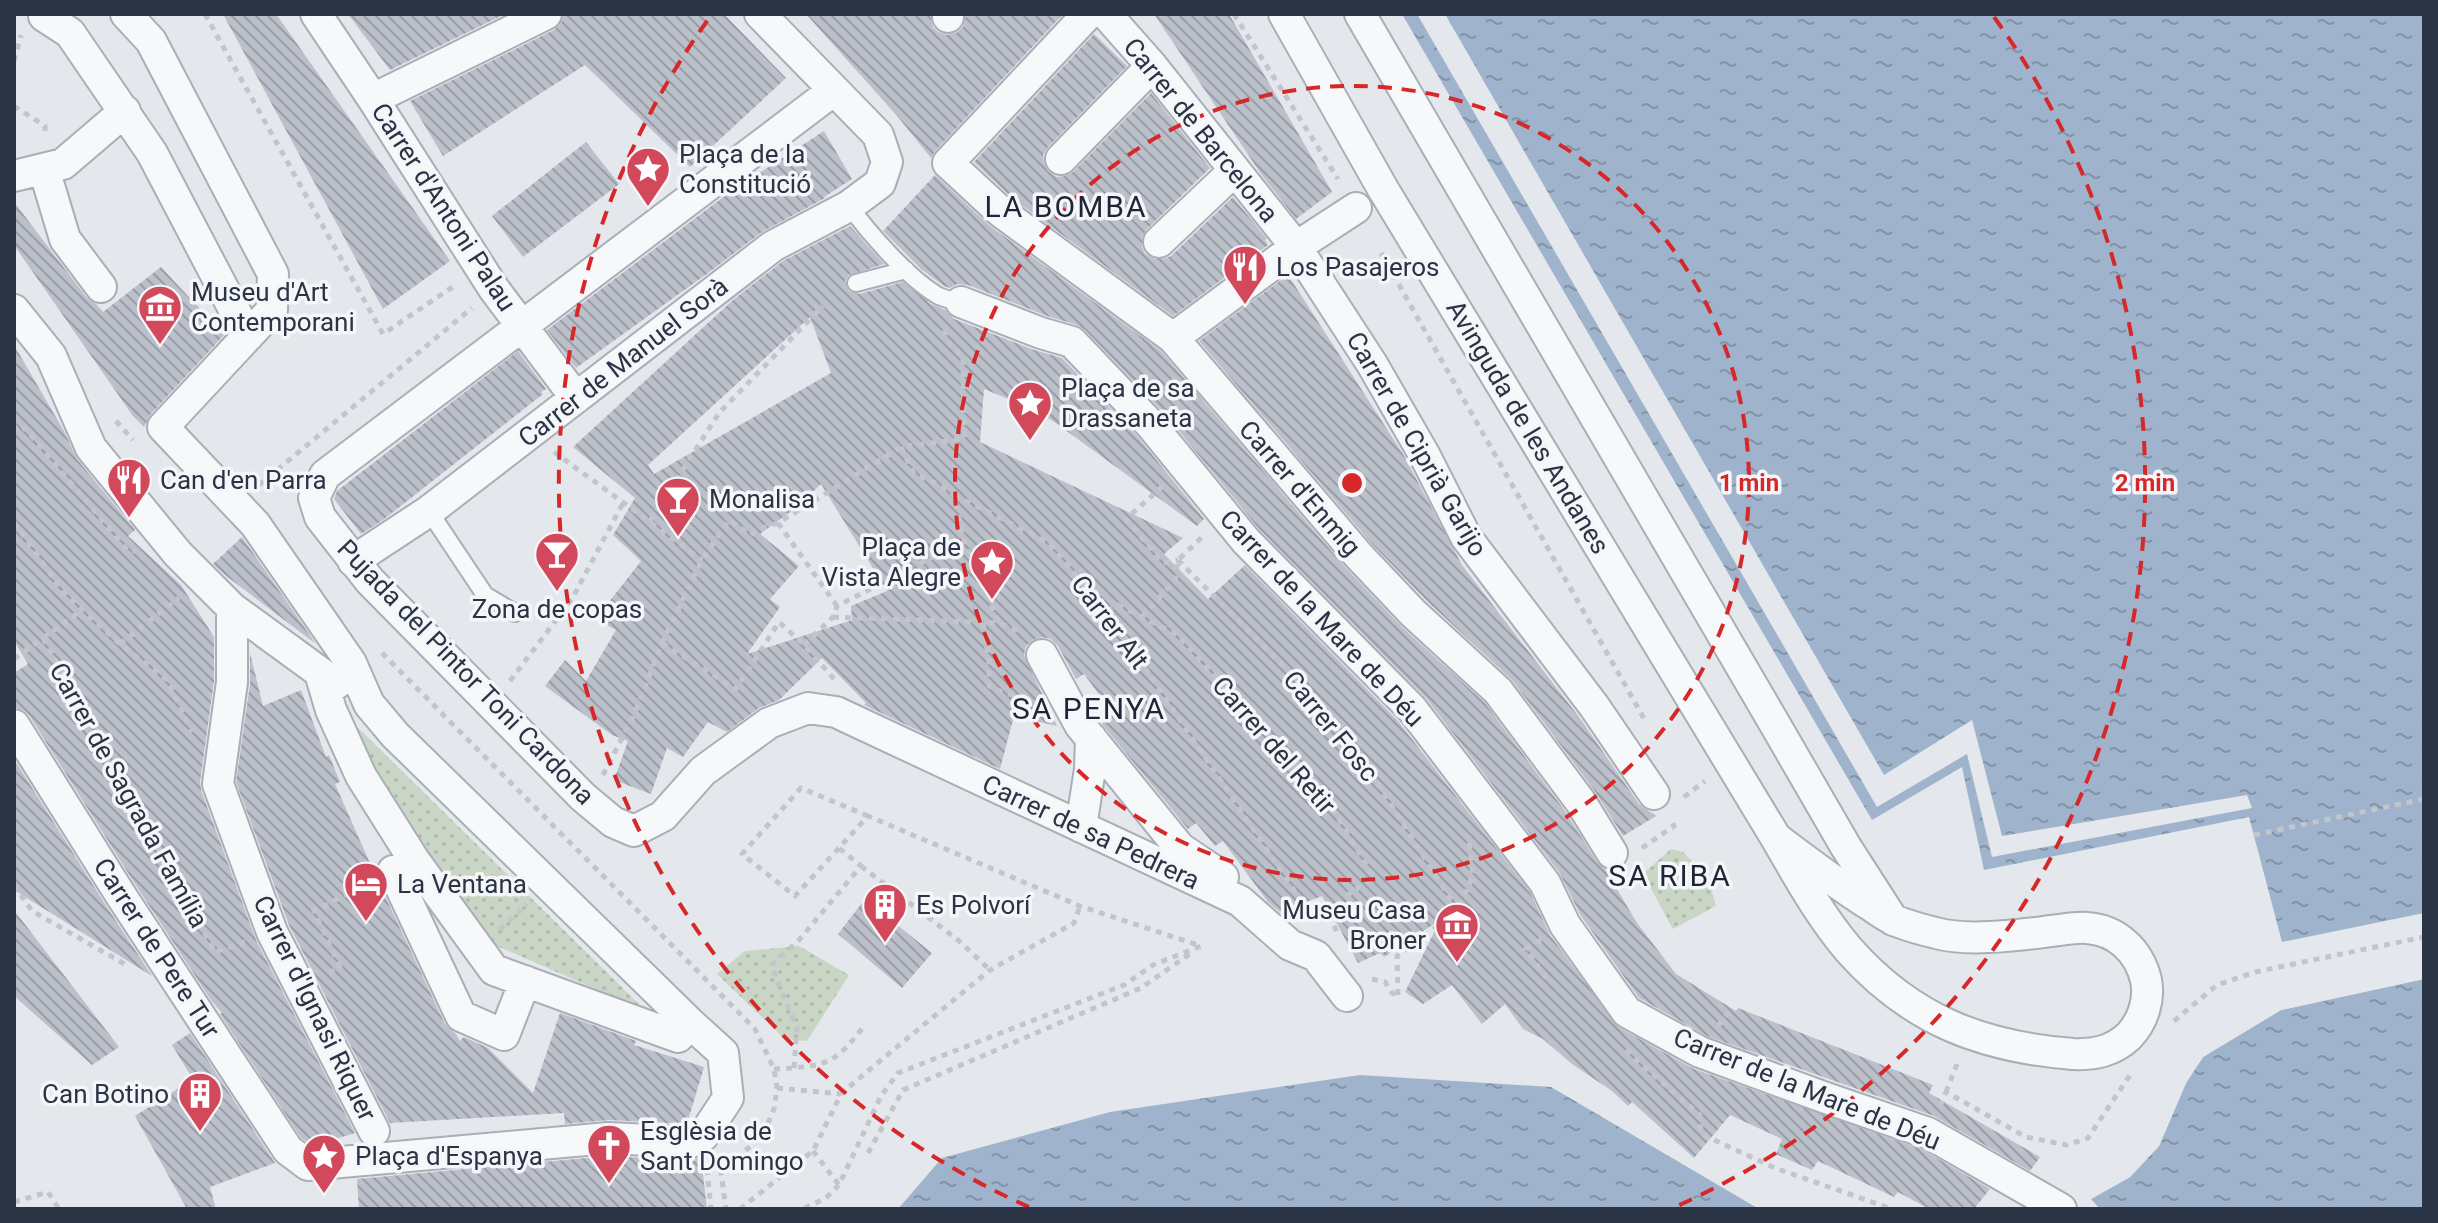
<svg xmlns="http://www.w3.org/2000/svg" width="2438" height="1223" viewBox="0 0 2438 1223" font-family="Roboto,sans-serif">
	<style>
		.green { fill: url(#green-dots) }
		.water { fill: url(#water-ripples) }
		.pier { fill: #e4e7ec }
		.building { fill: url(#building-back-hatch); fill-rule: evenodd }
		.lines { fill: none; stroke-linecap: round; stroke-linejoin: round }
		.lane-casing { stroke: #a9aeb7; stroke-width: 20 }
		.street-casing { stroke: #a9aeb7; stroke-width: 34 }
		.path { stroke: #c2c5cb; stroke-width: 5; stroke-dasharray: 6 6; stroke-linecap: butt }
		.lane { stroke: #f7f8fa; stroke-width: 16 }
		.street { stroke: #f7f8fa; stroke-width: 30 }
		.ring { fill: none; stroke: #d62828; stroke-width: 4; stroke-dasharray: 14 10 }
		.labels { text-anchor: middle; stroke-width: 7; stroke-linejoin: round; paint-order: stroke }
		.street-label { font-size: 26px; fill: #2b3445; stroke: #f4f6f9 }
		.poi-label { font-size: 26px; fill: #2b3445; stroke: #f4f6f9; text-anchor: start }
		.quarter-label { font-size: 30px; letter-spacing: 2px; fill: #1d2536; stroke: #f4f6f9 }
		.centre { fill: #d62828; stroke: #f4f6f9; stroke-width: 4 }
		.ring-label { font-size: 24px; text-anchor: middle; font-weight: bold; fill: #d62828; stroke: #f4f6f9; stroke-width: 7; stroke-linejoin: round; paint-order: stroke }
	</style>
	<defs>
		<pattern id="green-dots" width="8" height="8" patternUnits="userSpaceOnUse" patternTransform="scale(2)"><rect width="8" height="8" fill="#c9d6c5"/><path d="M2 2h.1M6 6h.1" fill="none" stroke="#adb8ab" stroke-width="1.8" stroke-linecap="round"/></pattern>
		<pattern id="water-ripples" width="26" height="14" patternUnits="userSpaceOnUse" patternTransform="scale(2)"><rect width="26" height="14" fill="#9fb4cc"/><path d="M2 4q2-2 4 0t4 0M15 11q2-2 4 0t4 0" fill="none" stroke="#8293a7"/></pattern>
		<pattern id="building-back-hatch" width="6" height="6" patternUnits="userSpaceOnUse" patternTransform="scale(2)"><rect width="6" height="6" fill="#bbc0ca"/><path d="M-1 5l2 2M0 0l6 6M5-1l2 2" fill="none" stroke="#989da6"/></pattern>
	</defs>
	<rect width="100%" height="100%" fill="#e4e7ec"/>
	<path class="green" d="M354,724l292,287 -149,-65 -58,-68 -52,-81z
		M1671,849l12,3 25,26 8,28 -43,23 -30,-55z
		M799,946l50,29 -42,66 -22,-2 -68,-65 28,-23z"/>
	<path class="water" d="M1402,14h1022v899l-142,29 -33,-125 -265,53 -22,-103 -90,53z
		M2424,979v230h-324l-9,-10 39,-22 29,-31 27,-63 17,-26 78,-47z
		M1360,1075l191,12 208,122h-861l44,-51 168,-46z"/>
	<path class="pier" d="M1417,14h28l439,761 88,-55 30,116 245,-41 5,13 -260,49 -25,-103 -90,53z
		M2424,975v4l-143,31 -78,47 -17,26 -27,63 -29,31 -39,22 -3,-2 40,-23 27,-31 28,-62 18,-27 79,-48z"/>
	<path class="building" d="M223,14h53l174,247 -67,48z
		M348,14h157l-115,56z
		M564,14h160l62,64 -96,89 -105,-102 -142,91 -33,-55 144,-71 7,-7z
		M806,14h124l3,13 5,5 9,3 9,-2 7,-6 3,-13h97l-128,137 -4,7 -33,-41z
		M1154,14h75l103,178 -36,27 -35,-45z
		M1094,34l33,32 -79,81 -5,8 1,8 4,8 9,6 8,-1 8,-4 78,-79 59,75 -64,62 -4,8v9l3,7 10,5h9l7,-3 62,-59 34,42 -2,1 3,5 -95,71 -161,-118 -38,-36z
		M824,131l28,48 -28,18 1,1 -63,34 -54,41 -132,95 -29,-38 183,-138z
		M586,142l33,42 -96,73 -31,-41z
		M935,175l55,51 171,125 185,217 55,58 84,77 80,108 32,51 8,7 32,54 39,51 60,37 2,-3 195,77 -4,8 111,64 -10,14 -96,-55 -227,-80 -68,-38 -58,-82 -22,-44 -133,-174 -167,-169 -94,-115 -80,-84 -8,-5 -30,-9 -79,-31 -11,-1 -7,4 -6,-2 -23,-17 -38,-38z
		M14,202l73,96 9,6 7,8 58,-45 63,68 -74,80 -6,12 -11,-11 -119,-171z
		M850,226l34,38 -35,11 -4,6 4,10 10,3 44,-12 28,22 14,6 9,9 80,31 28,8 76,79 66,82 -7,7 -144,-105 -25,-14 -44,-18 -4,53 203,96 -19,16 44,45 37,-34 153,156 132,171 20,43 68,92 76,42 227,80 69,40 -16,20h-45l-31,-17 -4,5 -76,-36 -6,9 -36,-16 6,-15 -52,-24 -36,43 -62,-56 -4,4 -16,-15 -40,-27 -29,-25 -20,-10 -18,-25 -23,20 -30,-39 -29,19 -18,-12 35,-72 -56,37 -4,-4 -22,10 -36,-67 -42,16 -12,-10 -45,-61 -8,5 -19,-23 -8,6 -86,-105 10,-12 -28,-38 -8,5 -18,-33 -7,-7 -9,-2 -9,3 -7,6 -2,9 33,71 -43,-10 -14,53 -136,-64 2,-2 -44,-45 -43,42 -20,8 -32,24 -19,-10 -25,35 -16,-9 -16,46 -37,-14 14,-39 -16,-6 -67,-49 20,-26 21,21 30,-51 -14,-8v-11l39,-50 -28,-26 22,-37 -62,-51 160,-147 50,-39zM810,317l21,56 -177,101 -6,-9zM821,484l66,107 -36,15 1,14 -105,34 33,-47 -10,-8 29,-33 -39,-32 33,-24z
		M1288,275l115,179 59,111 117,152 60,87 17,12 -33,20 -29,-46 -82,-110 -86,-80 -54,-56 -173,-203z
		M14,345l50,86 13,28 58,71 -7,6 53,49 33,52v44l-14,101 1,8 55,150 99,193 -42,13 -12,-8 -81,-124 2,-1 -11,-13 -76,-116 -106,-169 -6,-5 -9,-3v-34l14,-9 -14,-23z
		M518,351l28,38 -5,3 2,2 -160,126 -22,14 -27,-35 3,-8z
		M242,537l74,107 -91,-69 -12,-11z
		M250,653l13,53 38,-16 25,67 3,-2 11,27 -5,2 42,95 68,145 11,10 4,7 4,-4 24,11 45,45 27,-80 76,28 -2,4 70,22 -17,57 -78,-4 -44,4 -1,-11 -174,10 -101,-198 -53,-143 14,-98z
		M14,759l91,145 47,72 -138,-86z
		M865,899l67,54 -30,35 -64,-54z
		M14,910l105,137 -27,18 -78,-69z
		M190,1033l85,130 -65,24 6,22h-29l-52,-93 58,-37 -21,-34z
		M608,1156l82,4 11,-3 6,52h-348l-2,-30z"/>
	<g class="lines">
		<g class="lane-casing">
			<path id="lane" d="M849,206c21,28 58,71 88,89 6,4 16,5 24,7
				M856,283l50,-13
				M429,511l56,84 30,18"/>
		</g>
		<g class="street-casing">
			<path id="street" d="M316,14l57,85 121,190 82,109
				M948,14v3
				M1088,14l-140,149 53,49 172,126 186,218 54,57 85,78 82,110 32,52
				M1106,14l46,52 144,181 76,117 53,92 41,81 128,169 60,88
				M1284,14l99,175 393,649
				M1360,14l420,719 66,114 47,73
				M44,16l26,17 82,120 96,183
				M834,90l-509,385 -11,23 6,19 50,64 213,216 30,25 21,9 29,-15 40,-45 66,-48 39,-15 28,4 404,189 50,44 26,11 31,40
				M373,99l173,-85
				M1061,159l91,-93
				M44,169l21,70 36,48
				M14,176l49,-12 62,-53
				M1159,242l75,-71
				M961,302l80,31 31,9 79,83 95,116 166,168 133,174 20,42 62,87 73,40 126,46 102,35 133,76
				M14,310l37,46 40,92 87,106 54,54 104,76
				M1173,338l123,-91 60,-39
				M353,561l76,-50 344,-265 76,-40 31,-23 7,-21 -9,-27 -118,-121
				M232,608v74l-14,102 54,148 102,199
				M1042,655l38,70 100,123 43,29
				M320,673l11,37 30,66 53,84 80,110 184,67
				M14,725l106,169 168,256 20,15 300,-27 83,4 12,-6 25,-38 -5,-45 -33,-30 -295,-288 -26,-31 -18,-41 -96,-139 -92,-97 109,-117 1,-36 -122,-233 -25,-27
				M1081,827l9,-58 1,-31
				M1776,838c29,22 58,44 89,64 10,6 20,14 31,19 13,5 27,9 40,12 32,9 82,2 115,-2 11,-1 25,-4 36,-3 30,2 52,23 59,52 4,20 -3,41 -17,56 -16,15 -34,19 -56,18 -91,-7 -162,-34 -224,-104 -29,-34 -51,-74 -73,-112z
				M393,871l68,145 43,19 21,-54"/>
		</g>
		<path class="path" d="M205,14l178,320 74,-50
			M1234,14l104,165
			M14,61l7,-26
			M14,106l31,20v10
			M1381,253l265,469
			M116,421l17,19
			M14,426l4,6 7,-4 103,123h9
			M901,447l13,27 26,11 14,10 10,46 35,82
			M554,452l148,108
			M259,485l213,-177
			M1163,486l-37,33 37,44 15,-3
			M954,495l94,47 59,69 207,309
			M650,521l69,-108 104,-107
			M14,522l49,70 57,52 47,36 25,52
			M778,523l59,83
			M1178,560l117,118 66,79 97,154
			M1107,611l11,-6 60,30 151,168 45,74 -48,33 11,22
			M833,617l166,6 24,10
			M1142,617l33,-37 3,-20 24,-23
			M983,623l6,39v24l15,7 26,5
			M43,638l172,314 30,-10
			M662,643l74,46 43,-67 25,23 30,34
			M120,644l59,-46
			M804,645l29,-28 4,-11 127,-65
			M382,653l373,376 19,40 3,19 -3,21 -11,26 -42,37 5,37
			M14,659l68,-49
			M510,681l62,-82 51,-96
			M603,775l32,-62 27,-70 40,-83 27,-40 22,15 5,-5 22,-7 123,-76 63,-8 -1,-81 -16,-17 -3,-14
			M1684,797l21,-16
			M2254,835l170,-36
			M839,848l-44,48 -53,-42 59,-66 67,28
			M1642,848l32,-22 -3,-6
			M861,866l97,74 32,30
			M14,885l18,26 96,55
			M500,930l27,-26
			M1541,940l-15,9 20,29
			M329,973l11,-6 -26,-56 53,-27
			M1372,979l13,3 7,11 6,2
			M1398,995l-1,-39 61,-45 15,-36 -5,-40
			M2174,1021l43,-36 38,-13 169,-35
			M1718,1026l14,-18
			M1627,1049l9,11 64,55 1,19 74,34 117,41
			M794,1068l3,-40 -26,-62 28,-26 62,-74 -22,-18 29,-32 212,90 121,40 -48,19 -29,20 -226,88 -17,23 -42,89 -13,13 -24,11
			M774,1069c50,-3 59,-2 90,-43
			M777,1088l64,6
			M1946,1092l13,-33
			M1940,1106l6,-14 80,45 41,8 21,-7 42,-63
			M813,1151l26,34
			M868,1153l35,-63 238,-102 53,-37
			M707,1169l4,40
			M14,1202l34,-10 11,17
			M740,1209l73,-58 28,-57 28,-24 121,-100 84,-47 6,-17"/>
		<use href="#lane" class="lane"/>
		<use href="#street" class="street"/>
	</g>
	<g class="ring">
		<circle cx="1352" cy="483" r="397"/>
		<path d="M1029 1207A793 793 0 0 1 710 17M1994 17A793 793 0 0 1 1675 1207"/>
	</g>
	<defs>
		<g id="sight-pin" transform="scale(2.3)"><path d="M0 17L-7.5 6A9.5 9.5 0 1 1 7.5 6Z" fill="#d1495b" stroke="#f4f6f9"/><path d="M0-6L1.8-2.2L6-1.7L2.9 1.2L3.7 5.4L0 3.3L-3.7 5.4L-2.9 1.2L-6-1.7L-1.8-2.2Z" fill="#fff"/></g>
		<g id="restaurant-pin" transform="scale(2.3)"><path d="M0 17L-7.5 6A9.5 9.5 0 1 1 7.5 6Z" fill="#d1495b" stroke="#f4f6f9"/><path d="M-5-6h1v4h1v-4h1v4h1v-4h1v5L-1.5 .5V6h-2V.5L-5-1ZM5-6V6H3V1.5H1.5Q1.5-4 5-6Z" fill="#fff"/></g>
		<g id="museum-pin" transform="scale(2.3)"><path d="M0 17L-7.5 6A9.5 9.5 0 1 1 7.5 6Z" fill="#d1495b" stroke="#f4f6f9"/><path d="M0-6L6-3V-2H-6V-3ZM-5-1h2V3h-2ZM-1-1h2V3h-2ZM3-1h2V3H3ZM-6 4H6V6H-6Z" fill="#fff"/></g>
		<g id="bar-pin" transform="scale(2.3)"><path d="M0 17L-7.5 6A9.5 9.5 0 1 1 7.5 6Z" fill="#d1495b" stroke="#f4f6f9"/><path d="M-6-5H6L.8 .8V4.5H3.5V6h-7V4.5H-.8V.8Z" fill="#fff"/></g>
		<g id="hotel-pin" transform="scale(2.3)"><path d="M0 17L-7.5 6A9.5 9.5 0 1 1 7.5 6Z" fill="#d1495b" stroke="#f4f6f9"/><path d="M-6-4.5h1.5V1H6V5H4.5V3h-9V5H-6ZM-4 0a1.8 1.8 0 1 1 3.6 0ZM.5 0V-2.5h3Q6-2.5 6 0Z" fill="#fff"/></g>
		<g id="building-pin" transform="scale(2.3)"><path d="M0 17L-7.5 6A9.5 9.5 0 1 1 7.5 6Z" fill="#d1495b" stroke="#f4f6f9"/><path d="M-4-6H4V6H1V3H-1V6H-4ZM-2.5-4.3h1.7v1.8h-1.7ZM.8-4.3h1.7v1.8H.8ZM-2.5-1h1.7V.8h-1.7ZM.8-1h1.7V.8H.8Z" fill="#fff"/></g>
		<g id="church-pin" transform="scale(2.3)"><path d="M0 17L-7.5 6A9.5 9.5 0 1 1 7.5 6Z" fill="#d1495b" stroke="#f4f6f9"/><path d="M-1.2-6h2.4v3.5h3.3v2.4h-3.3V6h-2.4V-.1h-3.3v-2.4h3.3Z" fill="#fff"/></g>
	</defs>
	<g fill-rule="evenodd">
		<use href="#sight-pin" x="648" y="169"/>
		<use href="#restaurant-pin" x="1245" y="267"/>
		<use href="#museum-pin" x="160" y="307"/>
		<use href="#sight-pin" x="1030" y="403"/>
		<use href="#restaurant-pin" x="129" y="480"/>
		<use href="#bar-pin" x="678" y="499"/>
		<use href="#bar-pin" x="557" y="554"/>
		<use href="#sight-pin" x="992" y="562"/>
		<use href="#hotel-pin" x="366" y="884"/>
		<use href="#building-pin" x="885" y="905"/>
		<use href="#museum-pin" x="1457" y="925"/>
		<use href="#building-pin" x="200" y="1094"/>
		<use href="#church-pin" x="609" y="1146"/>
		<use href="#sight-pin" x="324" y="1156"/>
	</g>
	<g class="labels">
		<g class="street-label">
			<text transform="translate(1201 130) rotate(51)" y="9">Carrer de Barcelona</text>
			<text transform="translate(444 207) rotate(57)" y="9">Carrer d'Antoni Palau</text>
			<text transform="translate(623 362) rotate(-38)" y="9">Carrer de Manuel Sorà</text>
			<text transform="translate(1528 427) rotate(59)" y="9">Avinguda de les Andanes</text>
			<text transform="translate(1417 444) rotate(60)" y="9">Carrer de Ciprià Garijo</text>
			<text transform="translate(1300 488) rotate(49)" y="9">Carrer d'Enmig</text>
			<text transform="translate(1322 618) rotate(47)" y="9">Carrer de la Mare de Déu</text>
			<text transform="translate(1110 622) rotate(53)" y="9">Carrer Alt</text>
			<text transform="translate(466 672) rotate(46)" y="9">Pujada del Pintor Toni Cardona</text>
			<text transform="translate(1331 726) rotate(51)" y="9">Carrer Fosc</text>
			<text transform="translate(1274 745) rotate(49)" y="9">Carrer del Retir</text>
			<text transform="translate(129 795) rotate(61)" y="9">Carrer de Sagrada Família</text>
			<text transform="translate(1091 832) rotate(25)" y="9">Carrer de sa Pedrera</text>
			<text transform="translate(157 948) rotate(57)" y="9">Carrer de Pere Tur</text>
			<text transform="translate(315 1008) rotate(64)" y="9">Carrer d'Ignasi Riquer</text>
			<text transform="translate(1807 1089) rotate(22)" y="9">Carrer de la Mare de Déu</text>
		</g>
		<g class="poi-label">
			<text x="679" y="163">Plaça de la<tspan x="679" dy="30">Constitució</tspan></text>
			<text x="1276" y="276">Los Pasajeros</text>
			<text x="191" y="301">Museu d'Art<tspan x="191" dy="30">Contemporani</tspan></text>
			<text x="1061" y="397">Plaça de sa<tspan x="1061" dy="30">Drassaneta</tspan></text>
			<text x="160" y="489">Can d'en Parra</text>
			<text x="709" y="508">Monalisa</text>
			<text x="961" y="556" text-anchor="end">Plaça de<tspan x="961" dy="30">Vista Alegre</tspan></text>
			<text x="557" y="618" text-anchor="middle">Zona de copas</text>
			<text x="397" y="893">La Ventana</text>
			<text x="916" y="914">Es Polvorí</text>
			<text x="1426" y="919" text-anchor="end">Museu Casa<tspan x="1426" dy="30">Broner</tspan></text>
			<text x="169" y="1103" text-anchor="end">Can Botino</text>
			<text x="640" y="1140">Esglèsia de<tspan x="640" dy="30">Sant Domingo</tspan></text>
			<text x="355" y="1165">Plaça d'Espanya</text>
		</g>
		<g class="quarter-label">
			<text x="1066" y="217">LA BOMBA</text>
			<text x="1089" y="719">SA PENYA</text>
			<text x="1670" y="886">SA RIBA</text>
		</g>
	</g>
	<circle cx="1352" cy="483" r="12" class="centre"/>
	<g class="ring-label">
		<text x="1749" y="491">1 min</text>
		<text x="2145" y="491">2 min</text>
	</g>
	<rect width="2438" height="1223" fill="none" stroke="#2b3445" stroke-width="32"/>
</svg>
